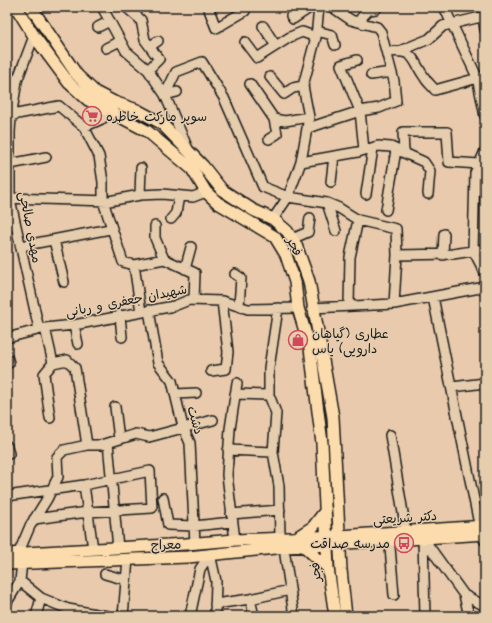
<svg xmlns="http://www.w3.org/2000/svg" width="492" height="623" viewBox="0 0 492 623" font-family="'Architects Daughter','Playpen Sans Arabic',sans-serif">
	<style>
		.lines { fill: none; stroke-linecap: round; stroke-linejoin: round }
		.minor-casing { stroke: #1c1c1c; stroke-width: 12 }
		.major-casing { stroke: #1c1c1c; stroke-width: 14 }
		.minor { stroke: #e5cdad; stroke-width: 9 }
		.major { stroke: #fcdcac; stroke-width: 11 }
		.labels { text-anchor: middle; stroke-width: 3; stroke-linejoin: round; paint-order: stroke }
		.poi-label { font-size: 13px; fill: #1c1c1c; stroke: #e5cdad; text-anchor: start }
		.street-label { font-size: 13px; fill: #1c1c1c; stroke: #e5cdad }
	</style>
	<rect width="100%" height="100%" fill="#e9caac"/>
	<filter id="ink" filterUnits="userSpaceOnUse"><feTurbulence type="fractalNoise" baseFrequency=".025" numOctaves="2"/><feDisplacementMap in="SourceGraphic" scale="8" xChannelSelector="R" yChannelSelector="G"/><feConvolveMatrix kernelMatrix="1 2 1 2 8 2 1 2 1" color-interpolation-filters="sRGB"/></filter>
	<g filter="url(#ink)">
		<g class="lines">
			<g class="minor-casing">
				<path id="minor" d="M102,7l24,44 22,19 17,25 23,54
					M126,7l15,13 4,20 14,19 -11,11
					M208,7l8,21 29,-17
					M444,7l33,70 8,39
					M291,16l2,3 18,-12
					M483,16l2,14
					M364,24l-3,-6 8,-8 7,-1
					M263,26l13,20
					M98,27l12,-6
					M317,31l15,4 3,10
					M34,36l-17,45 -6,36 -1,15v67l29,130
					M245,42l12,16 33,-21 12,-5 14,5
					M150,46l8,-5
					M106,48l14,-7
					M402,50l27,-11 14,-13 42,-10
					M387,52c29,-3 24,7 38,26 2,4 7,8 10,12l50,-14
					M357,60l-16,5 19,46 4,39
					M371,75l20,-3
					M270,77l14,17 9,-6 10,-2
					M7,79l10,2
					M250,84l24,35 11,2 24,-4
					M165,95l11,-23 26,-10 22,36 39,89 25,10 39,6 12,5 19,12 38,9 1,26 -3,49
					M165,95l12,-3
					M7,116l52,-10 25,21 18,-8 8,-8
					M84,127l15,29 4,26v19l20,61 11,3 30,-6 31,14 -1,27
					M308,128l52,-17 19,-3 17,-7 -2,-20 -13,-49 -4,-5 -26,-7 -19,-13
					M269,139l8,-5 -3,-15
					M485,151l-10,22 -2,77 12,23
					M404,153l-1,-21h44l2,30 30,2
					M301,162l57,-10 20,-6 13,1 33,15 6,9 -2,23
					M10,164l36,-7
					M331,182l3,-26
					M366,194l7,-46
					M140,195l1,-27
					M7,198l102,3 31,-6 22,-1 31,3 13,-5
					M327,203l9,28
					M386,210l10,-60
					M171,219l5,-6 3,-17
					M273,219l15,-22 13,-35 8,-45 -6,-31 13,-49 3,-30
					M155,226v12l9,21
					M292,239l16,-7 2,-14
					M54,240l10,42
					M21,246l89,-17
					M397,255l56,-1 32,-5
					M443,255l1,-21
					M134,265l7,47
					M185,269l6,-22
					M235,274l6,4 -2,28
					M433,297l48,237 4,7
					M349,305l1,-48 8,-37
					M278,308l-9,60v27l7,18 -3,39 6,34 1,52
					M312,308l82,-4 91,-17
					M149,310l9,53 14,18 11,46 7,16 5,101
					M120,315l2,22
					M74,325l4,19
					M45,328l8,35 14,-3 8,8 12,77
					M7,338l38,-10 29,-3 100,-19 15,-6 33,1 26,8 50,-1
					M7,357l2,6
					M211,371l15,-2 2,-17 -6,-51
					M452,387l33,-4
					M176,394l20,-1
					M235,394l34,1
					M115,407l4,32
					M50,418l-6,-44 9,-11
					M390,435l17,102
					M108,443l10,105
					M7,446l2,8
					M228,450l45,2
					M84,485l9,64
					M7,496l77,-11 66,-14 2,37 -64,4 -54,7
					M163,498l5,27 26,1 38,-4
					M231,514l49,-4
					M389,535l5,60
					M235,540l-8,-65 3,-46 7,-46
					M19,552l11,-26 17,-27 11,-22 -1,-20 7,-7 23,-5h14l35,-11 13,3 64,-17
					M210,554l6,27 -1,35
					M285,555l9,61
					M105,574l21,6
					M20,581l21,17 27,11 39,7
					M464,595l21,11
					M250,599l40,-9
					M7,602l13,-21 2,-19
					M215,604l35,-5 4,17
					M36,616l5,-18
					M123,616l5,-57
					M190,616l10,-47 10,-15
					M425,616l-2,-78 41,57 5,21"/>
			</g>
			<g class="major-casing">
				<path id="major" d="M16,7l18,29 35,47 19,17 59,31 45,38 14,23 12,11 57,34 11,18 9,27 3,26 12,40 12,95 6,125 7,48
					M31,7l46,68 18,17 19,10 23,8 24,13 42,43 19,24 31,20 20,9 14,12 9,14 13,36 24,136 8,153 5,46
					M299,536l14,-9 13,-17
					M305,547l23,21
					M7,554l179,-10 49,-4 105,-4 145,-10
					M7,564l181,-7 98,-10 199,-13"/>
			</g>
			<use href="#minor" class="minor"/>
			<use href="#major" class="major"/>
		</g>
	</g>
	<defs>
		<g id="supermarket-ring" transform="scale(1)"><circle r="9.5" fill="#e5cdad" stroke="#d1495b" stroke-width="1.5"/><path d="M-6-5.5h2.5l.6 2H6L4.5 2H-2.5L-4.4-4H-6ZM-1.5 3.2a1.3 1.3 0 1 0 .1 0ZM3 3.2a1.3 1.3 0 1 0 .1 0Z" fill="#d1495b"/></g>
		<g id="shop-ring" transform="scale(1)"><circle r="9.5" fill="#e5cdad" stroke="#d1495b" stroke-width="1.5"/><path d="M-5-2.5h2.3a2.7 3.5 0 0 1 5.4 0H5L5.5 6h-11ZM-1.5-2.5h3a1.5 2.3 0 0 0-3 0Z" fill="#d1495b"/></g>
		<g id="bus-ring" transform="scale(1)"><circle r="9.5" fill="#e5cdad" stroke="#d1495b" stroke-width="1.5"/><path d="M-5-6H5V4H4V6H2V4H-2V6H-4V4H-5ZM-3.5-4V0h7V-4ZM-3.5 1.2v1.5H-2V1.2ZM2 1.2v1.5H3.5V1.2Z" fill="#d1495b"/></g>
	</defs>
	<g fill-rule="evenodd">
		<use href="#supermarket-ring" x="92" y="116"/>
		<use href="#shop-ring" x="298" y="340"/>
		<use href="#bus-ring" x="404" y="543"/>
	</g>
	<g class="labels">
		<g class="poi-label">
			<text x="106" y="121">سوپر مارکت خاطره</text>
			<text x="312" y="338">عطاری (گیاهان<tspan x="312" dy="15">دارویی) یاس</tspan></text>
			<text x="390" y="548" text-anchor="end">مدرسه صداقت</text>
		</g>
		<g class="street-label">
			<text transform="translate(31 227) rotate(79)" y="5">مهدی صالحی</text>
			<text transform="translate(295 246) rotate(64)" y="5">فجر</text>
			<text transform="translate(126 300) rotate(-11)" y="5">شهیدان جعفری و ربانی</text>
			<text transform="translate(196 420) rotate(74)" y="5">دشت</text>
			<text transform="translate(405 517) rotate(-4)" y="5">دکتر شریعتی</text>
			<text transform="translate(166 544) rotate(-2)" y="5">معراج</text>
			<text transform="translate(315 572) rotate(-95)" y="5">فجر</text>
		</g>
	</g>
	<rect width="492" height="623" fill="none" stroke="#e5cdad" stroke-width="24"/>
	<rect x="12" y="12" width="468" height="599" fill="none" stroke="#1c1c1c" stroke-width="1.5" filter="url(#ink)"/>
</svg>
